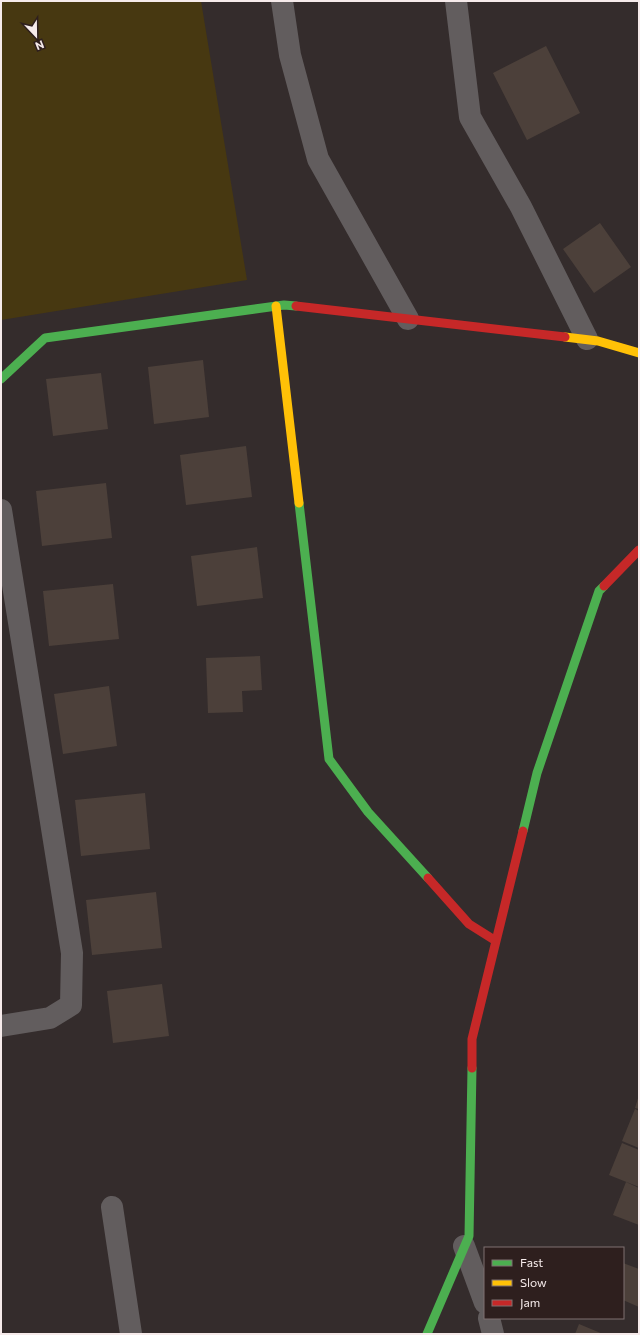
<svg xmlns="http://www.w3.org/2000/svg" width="640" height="1335" viewBox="0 0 640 1335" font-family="Commissioner,sans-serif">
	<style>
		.pitch { fill: #473811 }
		.building { fill: #4c403a }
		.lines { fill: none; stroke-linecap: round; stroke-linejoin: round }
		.street { stroke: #625d5e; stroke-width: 22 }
		.fast { stroke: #4caf50; stroke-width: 9 }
		.slow { stroke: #ffc107; stroke-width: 9 }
		.jam { stroke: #c62828; stroke-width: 9 }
	</style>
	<rect width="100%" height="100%" fill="#342c2c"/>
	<path class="pitch" d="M1,1h200l46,279 -246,40z"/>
	<path class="building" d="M546,46l34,67 -53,27 -34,-67z
		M600,223l31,44 -37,26 -31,-44z
		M203,360l6,57 -55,7 -6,-57z
		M101,373l7,56 -55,7 -7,-57z
		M246,446l6,51 -66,8 -6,-50z
		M106,483l6,55 -70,8 -6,-55z
		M257,547l6,51 -66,8 -6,-50z
		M113,584l6,55 -70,7 -6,-55z
		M260,656l2,34 -20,1 1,21 -35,1 -2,-55z
		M109,686l8,60 -54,8 -9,-60z
		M145,793l5,56 -69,7 -6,-56z
		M156,892l6,56 -70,7 -6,-55z
		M162,984l7,52 -56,7 -6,-52z
		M639,1095v14l-4,-1z
		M635,1109l4,2v37l-17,-7z
		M622,1143l17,7v37l-30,-12z
		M626,1182l13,6v37l-26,-10z
		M623,1263l16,6v38l-16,-7z
		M579,1324l24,10h-28z"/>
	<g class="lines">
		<path class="street" d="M282,1l8,54 28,104 90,160
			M456,1l14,116 51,90 66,132
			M1,510l71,443 -1,52 -21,13 -49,8
			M112,1207l19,127
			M464,1246l21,57
			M489,1318l4,16"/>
		<path class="fast" d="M1,379l44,-41 239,-33 12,1
			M299,503l30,256 39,53 60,66
			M523,831l14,-58 62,-182 5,-5
			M427,1334l42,-98 3,-168"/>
		<path class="slow" d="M276,306l23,197
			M565,337l33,4 41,12"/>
		<path class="jam" d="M296,306l269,31
			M604,586l35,-36
			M428,878l41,46 27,17
			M472,1068v-29l51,-208"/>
	</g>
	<rect width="640" height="1335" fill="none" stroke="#f6ebeb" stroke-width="4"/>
	<rect x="484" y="1247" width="140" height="72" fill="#2e1f1e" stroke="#7e7170"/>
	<rect x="492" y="1260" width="20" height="6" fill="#4caf50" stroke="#7e7170"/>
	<text x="520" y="1267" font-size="12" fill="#f6ebeb">Fast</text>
	<rect x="492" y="1280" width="20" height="6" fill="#ffc107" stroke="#7e7170"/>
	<text x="520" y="1287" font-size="12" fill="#f6ebeb">Slow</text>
	<rect x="492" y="1300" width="20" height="6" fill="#c62828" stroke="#7e7170"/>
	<text x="520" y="1307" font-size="12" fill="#f6ebeb">Jam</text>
	<g transform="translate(36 36) rotate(158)" stroke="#2e1f1e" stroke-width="3" paint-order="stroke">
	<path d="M0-3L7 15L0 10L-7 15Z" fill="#f6ebeb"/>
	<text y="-6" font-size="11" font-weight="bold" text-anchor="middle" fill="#f6ebeb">N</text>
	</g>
</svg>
